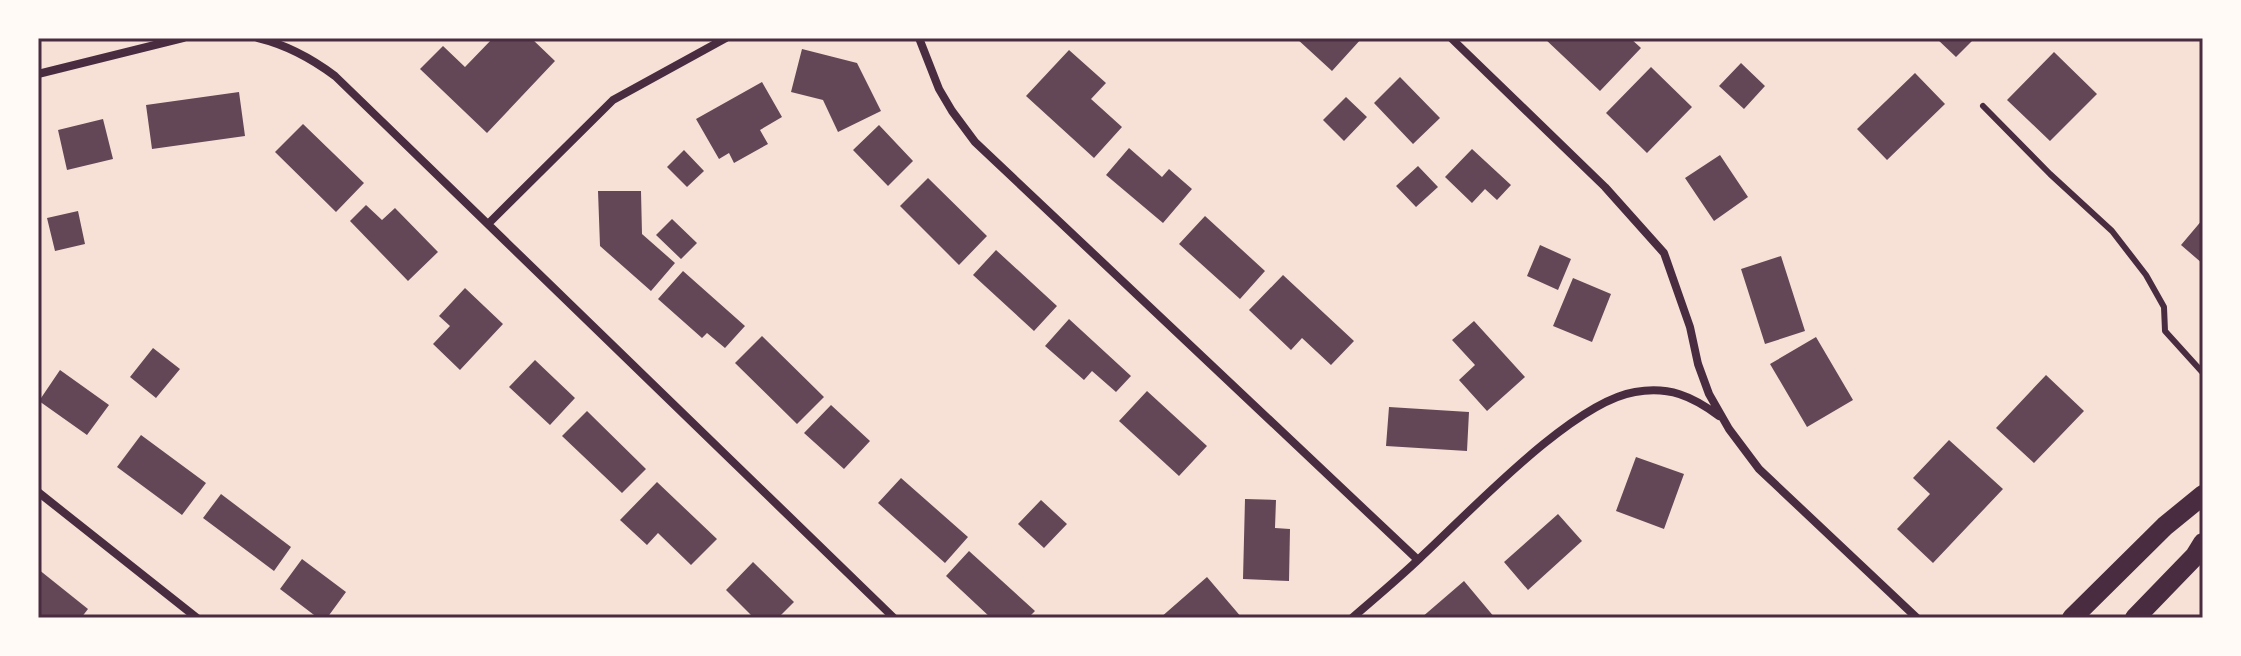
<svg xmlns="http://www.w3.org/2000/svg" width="2241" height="656" viewBox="0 0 2241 656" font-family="Poppins,sans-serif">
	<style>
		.building { fill: #644757 }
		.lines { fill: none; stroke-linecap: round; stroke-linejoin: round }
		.service { stroke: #4a2c40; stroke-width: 6 }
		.minor { stroke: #4a2c40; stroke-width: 8 }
		.primary { stroke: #4a2c40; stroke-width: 20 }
		.neatline { fill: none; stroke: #4a2c40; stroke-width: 3 }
	</style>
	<rect width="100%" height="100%" fill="#f7e1d7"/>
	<path class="building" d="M493,38h38l24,23 -68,72 -67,-64 23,-23 22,21z
		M1296,38h66l-30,33z
		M1544,38h86l11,10 -41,43z
		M1936,38h39l-19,19z
		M802,49l55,14 24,48 -43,21 -15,-32 -32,-8z
		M1069,50l37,33 -15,16 31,28 -28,31 -68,-62z
		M2054,52l43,42 -47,47 -43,-41z
		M1741,63l24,23 -21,23 -25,-23z
		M1651,67l41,40 -45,46 -41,-40z
		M1915,73l30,31 -58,56 -30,-31z
		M1400,77l40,41 -27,26 -39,-41z
		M762,82l20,35 -22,13 8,14 -34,19 -5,-10 -10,6 -23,-40z
		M239,92l6,44 -93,13 -6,-44z
		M1346,97l21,20 -23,24 -21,-21z
		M103,119l10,40 -46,11 -9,-40z
		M303,124l61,59 -28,29 -61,-60z
		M879,125l34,36 -25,25 -35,-36z
		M1129,148l33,29 7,-8 23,20 -29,34 -57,-48z
		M1472,149l39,36 -14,15 -12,-11 -13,14 -27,-26z
		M684,150l20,21 -17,16 -20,-20z
		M1720,155l28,42 -34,24 -29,-43z
		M1418,166l20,21 -22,20 -20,-21z
		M928,178l59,58 -28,29 -59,-59z
		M598,191h43l1,43 33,29 -24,28 -51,-45z
		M366,205l16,15 13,-12 43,44 -30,29 -58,-60z
		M78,211l7,33 -30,7 -8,-33z
		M1205,216l60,55 -25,28 -61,-55z
		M672,219l25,24 -16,16 -25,-24z
		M2203,219v45l-22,-19z
		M1540,245l31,14 -13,31 -31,-14z
		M996,250l61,56 -23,25 -61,-56z
		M1781,256l24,75 -40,13 -24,-75z
		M683,271l62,55 -20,22 -18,-15 -5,5 -44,-39z
		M1283,275l71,66 -23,24 -29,-27 -11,12 -42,-40z
		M1573,278l38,16 -19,48 -39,-16z
		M465,288l38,36 -43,46 -27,-26 17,-18 -11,-10z
		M1069,319l62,57 -15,16 -24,-21 -8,9 -39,-34z
		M1474,321l51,56 -38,34 -28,-31 16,-15 -23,-25z
		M762,336l62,61 -27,27 -62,-61z
		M1816,337l37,63 -46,27 -37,-63z
		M153,348l27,21 -24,29 -26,-21z
		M535,360l40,38 -25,27 -41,-38z
		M60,370l49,35 -22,30 -48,-34z
		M2046,375l38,36 -50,52 -38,-35z
		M1147,391l60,55 -28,30 -60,-55z
		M831,405l39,36 -26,28 -40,-36z
		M1389,407l80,5 -2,39 -81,-5z
		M587,411l59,58 -24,24 -60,-57z
		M141,435l65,48 -24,32 -65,-48z
		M1949,440l54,49 -70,74 -36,-34 33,-35 -17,-16z
		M1636,457l48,17 -20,55 -48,-18z
		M901,478l67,59 -23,26 -67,-60z
		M657,482l60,57 -26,26 -33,-32 -11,12 -27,-25z
		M221,494l70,53 -17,24 -71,-53z
		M1245,499l31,1 -1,28 15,1 -1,52 -46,-2z
		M1041,500l26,24 -23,24 -26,-24z
		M1558,514l24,27 -54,49 -24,-28z
		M969,551l66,60 -7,7h-37l-45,-42z
		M302,559l44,33 -19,26h-9l-38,-29z
		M753,562l41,40 -16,16h-24l-28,-28z
		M38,569l50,40 -7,9h-39l-4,-3z
		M1207,577l35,41h-82z
		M1464,581l31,37h-74z"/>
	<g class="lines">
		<path class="service" d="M1983,106l67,68 62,57 34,44 18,32 1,24 38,42"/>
		<path class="minor" d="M258,38c29,7 53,20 77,38l559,542
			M919,38l20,51 13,22 23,31 443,418
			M1451,38l154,149 59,66 26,74 8,37 11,30 20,35 30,40 158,149
			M38,74l145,-36
			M488,224l125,-124 113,-62
			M38,492l159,126
			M1352,618c23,-20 46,-39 68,-60 48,-44 152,-156 215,-166 34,-6 57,4 84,24"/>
		<path class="primary" d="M2072,618l93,-92 38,-31
			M2135,618l60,-62 8,-13"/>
	</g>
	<rect width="2241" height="656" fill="none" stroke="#fffaf5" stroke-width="80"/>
	<rect x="40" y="40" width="2161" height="576" class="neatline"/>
</svg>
